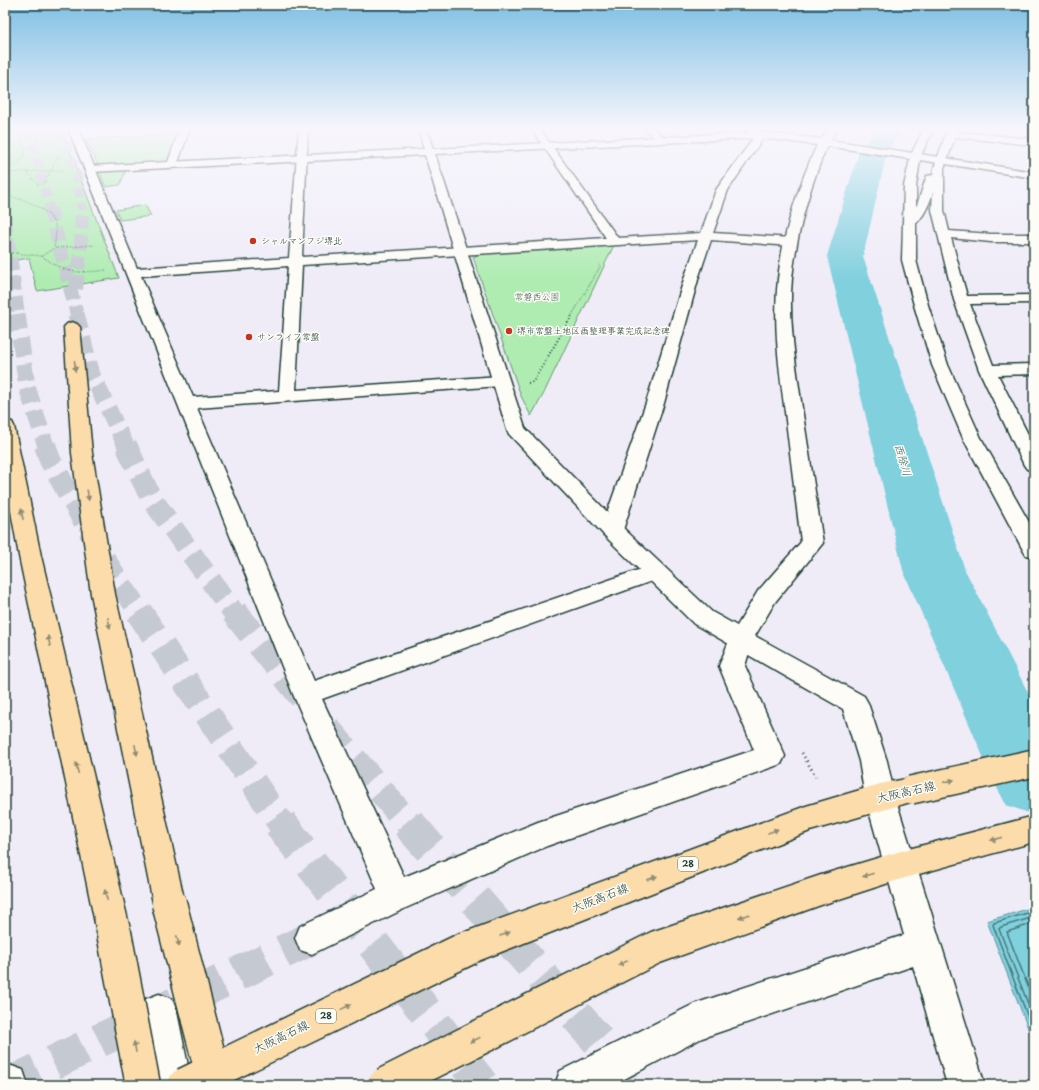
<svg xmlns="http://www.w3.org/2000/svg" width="1039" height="1090" viewBox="0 0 1039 1090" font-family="'Playpen Sans','Klee One',sans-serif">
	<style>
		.green { fill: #afecb2; stroke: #679473 }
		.water { fill: #81d0de; stroke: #5a959a }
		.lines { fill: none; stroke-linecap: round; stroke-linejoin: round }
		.shore { stroke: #467878; stroke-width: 1.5 }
		.river { fill: #81d0de; fill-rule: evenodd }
		.street-tunnel { stroke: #c5c9d1; stroke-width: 34; stroke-dasharray: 34 17; stroke-linecap: butt }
		.highway-tunnel-far5 { stroke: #c5c9d1; stroke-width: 10; stroke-dasharray: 10 5.5; stroke-linecap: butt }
		.highway-tunnel-far4 { stroke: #c5c9d1; stroke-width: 14; stroke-dasharray: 14 6; stroke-linecap: butt }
		.highway-tunnel-far3 { stroke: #c5c9d1; stroke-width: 17; stroke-dasharray: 17 8; stroke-linecap: butt }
		.highway-tunnel-far2 { stroke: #c5c9d1; stroke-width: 22; stroke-dasharray: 22 10; stroke-linecap: butt }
		.highway-tunnel-far1 { stroke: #c5c9d1; stroke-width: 27; stroke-dasharray: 27 14; stroke-linecap: butt }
		.highway-tunnel { stroke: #c5c9d1; stroke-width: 34; stroke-dasharray: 34 17; stroke-linecap: butt }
		.street-casing { stroke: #1f3d34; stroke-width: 3 }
		.secondary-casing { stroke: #1f3d34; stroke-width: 3 }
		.primary-casing { stroke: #1f3d34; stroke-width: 3 }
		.highway-casing { stroke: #1f3d34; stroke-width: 3 }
		.path-far3 { stroke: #1f3d34; stroke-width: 1; stroke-dasharray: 0.5 1.5; stroke-linecap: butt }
		.path-far2 { stroke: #1f3d34; stroke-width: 1.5; stroke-dasharray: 0.5 2; stroke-linecap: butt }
		.path-far1 { stroke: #1f3d34; stroke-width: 2; stroke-dasharray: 1 2.5; stroke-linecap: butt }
		.path { stroke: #1f3d34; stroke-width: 3; stroke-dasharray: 1 3.5; stroke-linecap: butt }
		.street { fill: #fdfcf7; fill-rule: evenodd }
		.secondary { fill: #fdfcf7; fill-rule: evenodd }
		.primary { fill: #fddcac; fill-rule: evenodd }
		.highway { fill: #fddcac; fill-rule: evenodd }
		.primary-bridge-far1-casing { stroke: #1f3d34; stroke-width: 30; stroke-linecap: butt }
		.primary-bridge-casing { stroke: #1f3d34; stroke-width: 37; stroke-linecap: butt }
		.highway-bridge-casing { stroke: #1f3d34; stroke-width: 37; stroke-linecap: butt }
		.primary-bridge-far1 { stroke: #fddcac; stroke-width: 27 }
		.primary-bridge { stroke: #fddcac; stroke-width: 34 }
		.highway-bridge { stroke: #fddcac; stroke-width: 34 }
		.oneway { fill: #8e8c70 }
		.poi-dot { fill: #c8321e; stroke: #fdfcf7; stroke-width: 1.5 }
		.labels { text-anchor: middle; stroke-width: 3; stroke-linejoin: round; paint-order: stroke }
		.far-poi-label { font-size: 9px; fill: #1f3d34; stroke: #fdfcf7; text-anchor: start }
		.far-park-label { font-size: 9px; fill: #3c604d; stroke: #fdfcf7 }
		.shield { fill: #fdfcf7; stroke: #62766e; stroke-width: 1 }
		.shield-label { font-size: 9px; font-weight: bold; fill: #1f3d34 }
		.water-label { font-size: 11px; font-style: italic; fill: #38625e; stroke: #fdfcf7 }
		.near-street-label { font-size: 12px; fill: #1f3d34; stroke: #fdfcf7 }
	</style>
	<rect width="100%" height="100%" fill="#efecf8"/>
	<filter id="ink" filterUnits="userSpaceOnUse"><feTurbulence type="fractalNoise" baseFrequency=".025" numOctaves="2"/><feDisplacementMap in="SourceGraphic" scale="8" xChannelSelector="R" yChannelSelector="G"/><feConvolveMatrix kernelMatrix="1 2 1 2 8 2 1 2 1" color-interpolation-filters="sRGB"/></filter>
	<g filter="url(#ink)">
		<path class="green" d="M5,128h56l58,150 -82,13 -8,-33 -24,4z
			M179,134l-10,26 -5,2 -58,3h-8l-12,-26z
			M126,170l-6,15 -14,2 -6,-14 5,-2z
			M145,205l6,11 -31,4 -4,-10z
			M614,245l-71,150 -12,21 -10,-20 -48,-139 8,-3z"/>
		<path class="water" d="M1034,907v137l-47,-123z"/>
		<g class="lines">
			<path class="shore" d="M1034,911l-40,12 -1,2 41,108
				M1034,917l-33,10 -2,2 35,90
				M1034,923l-27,9 27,70"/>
			<path class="river" d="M877,128h26l-16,24 -24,104 102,314 69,134v111l-28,-10 -12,-23 -91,-212 -76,-314 32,-104z"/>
			<path class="street-tunnel" d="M7,1085l305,-147"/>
			<path class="highway-tunnel-far5" d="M29,128l21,82
				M61,128l17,51 4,31"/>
			<path class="highway-tunnel-far4" d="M50,209l27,106
				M5,218l13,97
				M76,289l5,-46 1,-34"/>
			<path class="highway-tunnel-far3" d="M17,314l10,73 19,59
				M76,314l16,61 34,71"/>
			<path class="highway-tunnel-far2" d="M45,445l5,15 57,103 33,50
				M126,445l25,53 83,115"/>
			<path class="highway-tunnel-far1" d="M139,612l142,212
				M234,612l70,87
				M327,728l82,96"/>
			<path class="highway-tunnel" d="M280,823l202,262
				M408,823l229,262"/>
			<g class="street-casing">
				<path id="street" d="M68,128h10l59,140 152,-10 10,-130h9l-6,129 304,-19 -75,-110h8l79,110 83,-5 15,-43 39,-54 -11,-8c8,-1 15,0 21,7l-37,55 -15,43 78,5 5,1 1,3 -1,3 -5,1 -80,-6 -12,36 -35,127 -41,127 -3,5 -8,2 -8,-2 -3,-5 45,-127 39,-127 13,-36 -396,25 -6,125 204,-14 6,1 3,4 -3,4 -6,1 -303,22 117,273 333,-114 8,-2 8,2 3,5 -3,5 -341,122 82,178 134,-55 216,-72 -35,-84 13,-33 9,-3 9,3 3,6 -8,27 40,90 -4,8 -234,82 -139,61 -96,47 -12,-4 -5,-12 5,-12 77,-37 -84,-195zM288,266l-9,125 -86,6 -52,-121z
					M180,128h10l-13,37 -1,2h-8l-1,-2z
					M644,128h9l14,12 -2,2h-6z
					M924,128h10l-15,31h-8l-1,-2z
					M948,128h9v4l77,7v6l-79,-8 -11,31v42l5,21 42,3h43v8h-43l-40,-4 16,58 67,-1v8l-64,1 23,61 41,-1v10l-36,1 36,71v25l-7,-2 -3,-4 -45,-95 -25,-70 -22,-90 1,-18c-3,11 -14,38 -28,35l-2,-3 14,-19 9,-27 1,-2 6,-1 1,-7z
					M880,784l10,4 5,9 90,288h-38l-34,-119 -211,72 -89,47h-58l5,-14 134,-67 210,-69 -39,-138 5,-9z
					M159,994l13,5 5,13 15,73h-38l-13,-73 5,-13z
					M9,1065l14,5 5,15h-23v-18z"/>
			</g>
			<g class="secondary-casing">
				<path id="secondary" d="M418,128h8l7,21 327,-17 61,7 9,-11h8l-8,12 204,32v6l-114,-18 -4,26v74l12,45 20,60 33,73 53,93v26l-8,-2 -3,-5 -60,-112 -31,-73 -18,-60 -12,-45 2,-74 6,-27 -83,-13c-18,42 -30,86 -35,132 -4,42 4,88 10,130 7,45 14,90 21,135l-48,59 -20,34 109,60 4,7 19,58 8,36 -5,9 -10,4 -10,-4 -5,-9 -6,-36 -16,-52 -149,-85 -90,-89 -95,-101 -2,-4 -82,-275 -336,17 -5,-3 5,-3 335,-17zM760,138l57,7c-19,42 -34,87 -39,134 -5,43 1,90 7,133 5,43 11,87 16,130l-43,49 -21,35 -25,-14 -92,-87 -95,-97 -90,-274z"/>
			</g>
			<g class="primary-casing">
				<path id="primary" d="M911,778l10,3 5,9 -5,9 -111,32 -342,134 -12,-5 -5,-12 5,-12 12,-5 338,-125 74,-22z
					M1034,816v26l-133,37 -80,26 -161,58 -150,77 -13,-5 -5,-13 5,-13 154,-77 170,-57 80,-24z"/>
			</g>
			<g class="highway-casing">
				<path id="highway" d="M72,322l5,2 3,3 12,126 23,141 70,309 -4,11 -12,4 -12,-4 -4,-11 -62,-309 -19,-141 -8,-126 3,-3z
					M5,420l7,2 2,4 27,130 90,377 -5,12 -12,4 -12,-4 -5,-12 -78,-377 -14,-78z"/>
			</g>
			<path class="path-far3" d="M25,151l9,-6 9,-17
				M5,171l16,-11 4,-6 -5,-24 -5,-2
				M27,172l11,13 6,-1 14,-28h2
				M5,173l61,-3
				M5,195l22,6 16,9"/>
			<path class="path-far2" d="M55,248l40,-3
				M5,252l37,4 12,-8c3,-19 4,-26 -12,-39
				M42,256c25,19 35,17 65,14
				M572,315l28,-48 -1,-2"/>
			<path class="path-far1" d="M528,383l5,-1 40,-68"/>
			<path class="path" d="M802,753l14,24"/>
			<use href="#street" class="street"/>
			<use href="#secondary" class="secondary"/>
			<use href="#primary" class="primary"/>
			<use href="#highway" class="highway"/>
			<g class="primary-bridge-far1-casing">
				<path id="primary-bridge-far1" d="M911,790l123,-27"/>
			</g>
			<g class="primary-bridge-casing">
				<path id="primary-bridge" d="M185,1085l283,-137
					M385,1085l125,-63"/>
			</g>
			<g class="highway-bridge-casing">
				<path id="highway-bridge" d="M169,903l43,168 -3,14
					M114,933l29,152"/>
			</g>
			<use href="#primary-bridge-far1" class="primary-bridge-far1"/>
			<use href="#primary-bridge" class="primary-bridge"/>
			<use href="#highway-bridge" class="highway-bridge"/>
		</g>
		<defs><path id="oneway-solid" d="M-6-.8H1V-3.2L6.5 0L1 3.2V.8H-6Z"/></defs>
		<g class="oneway">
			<use href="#oneway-solid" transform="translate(75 366) rotate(85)"/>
			<use href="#oneway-solid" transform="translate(88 495) rotate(82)"/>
			<use href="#oneway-solid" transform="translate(22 514) rotate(-101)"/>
			<use href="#oneway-solid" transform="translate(109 623) rotate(78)"/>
			<use href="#oneway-solid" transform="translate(49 641) rotate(-102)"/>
			<use href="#oneway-solid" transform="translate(136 750) rotate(78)"/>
			<use href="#oneway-solid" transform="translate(77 768) rotate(-103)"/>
			<use href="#oneway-solid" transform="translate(949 781) rotate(-13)"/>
			<use href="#oneway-solid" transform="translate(773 831) rotate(-21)"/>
			<use href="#oneway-solid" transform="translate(996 839) rotate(165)"/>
			<use href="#oneway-solid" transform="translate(868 875) rotate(163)"/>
			<use href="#oneway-solid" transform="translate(652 878) rotate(-21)"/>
			<use href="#oneway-solid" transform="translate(106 895) rotate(-103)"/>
			<use href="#oneway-solid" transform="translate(744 916) rotate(161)"/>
			<use href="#oneway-solid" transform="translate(505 934) rotate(-21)"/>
			<use href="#oneway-solid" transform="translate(178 941) rotate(76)"/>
			<use href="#oneway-solid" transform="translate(623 963) rotate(153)"/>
			<use href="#oneway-solid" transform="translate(346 1007) rotate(-26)"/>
			<use href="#oneway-solid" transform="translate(475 1040) rotate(153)"/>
			<use href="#oneway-solid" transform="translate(135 1047) rotate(-101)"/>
		</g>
	</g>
	<linearGradient id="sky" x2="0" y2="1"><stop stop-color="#7fbfe4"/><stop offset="0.46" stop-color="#f8f6fc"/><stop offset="1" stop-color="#f8f6fc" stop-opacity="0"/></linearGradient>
	<rect width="1039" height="280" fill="url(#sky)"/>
	<g class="poi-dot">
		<circle cx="253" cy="241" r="4"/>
		<circle cx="509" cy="331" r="4"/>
		<circle cx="249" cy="337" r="4"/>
	</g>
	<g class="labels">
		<g class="far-poi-label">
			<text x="261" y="244">シャルマンフジ堺北</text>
			<text x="517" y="334">堺市常盤土地区画整理事業完成記念碑</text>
			<text x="257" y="340">サンライフ常盤</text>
		</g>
		<g class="far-park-label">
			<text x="537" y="300">常磐西公園</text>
		</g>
		<g class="shield">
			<rect x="678" y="857" width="20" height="14" rx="3"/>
			<rect x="316" y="1009" width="20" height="14" rx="3"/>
		</g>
		<g class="shield-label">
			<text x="688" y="867">28</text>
			<text x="326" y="1019">28</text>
		</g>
		<g class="water-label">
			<text transform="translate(903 460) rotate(74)" y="4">西除川</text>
		</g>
		<g class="near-street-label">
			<text transform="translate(906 792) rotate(-13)" y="4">大阪高石線</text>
			<text transform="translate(600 898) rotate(-21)" y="4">大阪高石線</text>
			<text transform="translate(281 1037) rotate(-26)" y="4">大阪高石線</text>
		</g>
	</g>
	<rect width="1039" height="1090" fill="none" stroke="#fdfcf7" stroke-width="20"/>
	<rect x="10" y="10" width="1019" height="1070" fill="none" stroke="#1f3d34" stroke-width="1.5" filter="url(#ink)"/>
</svg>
